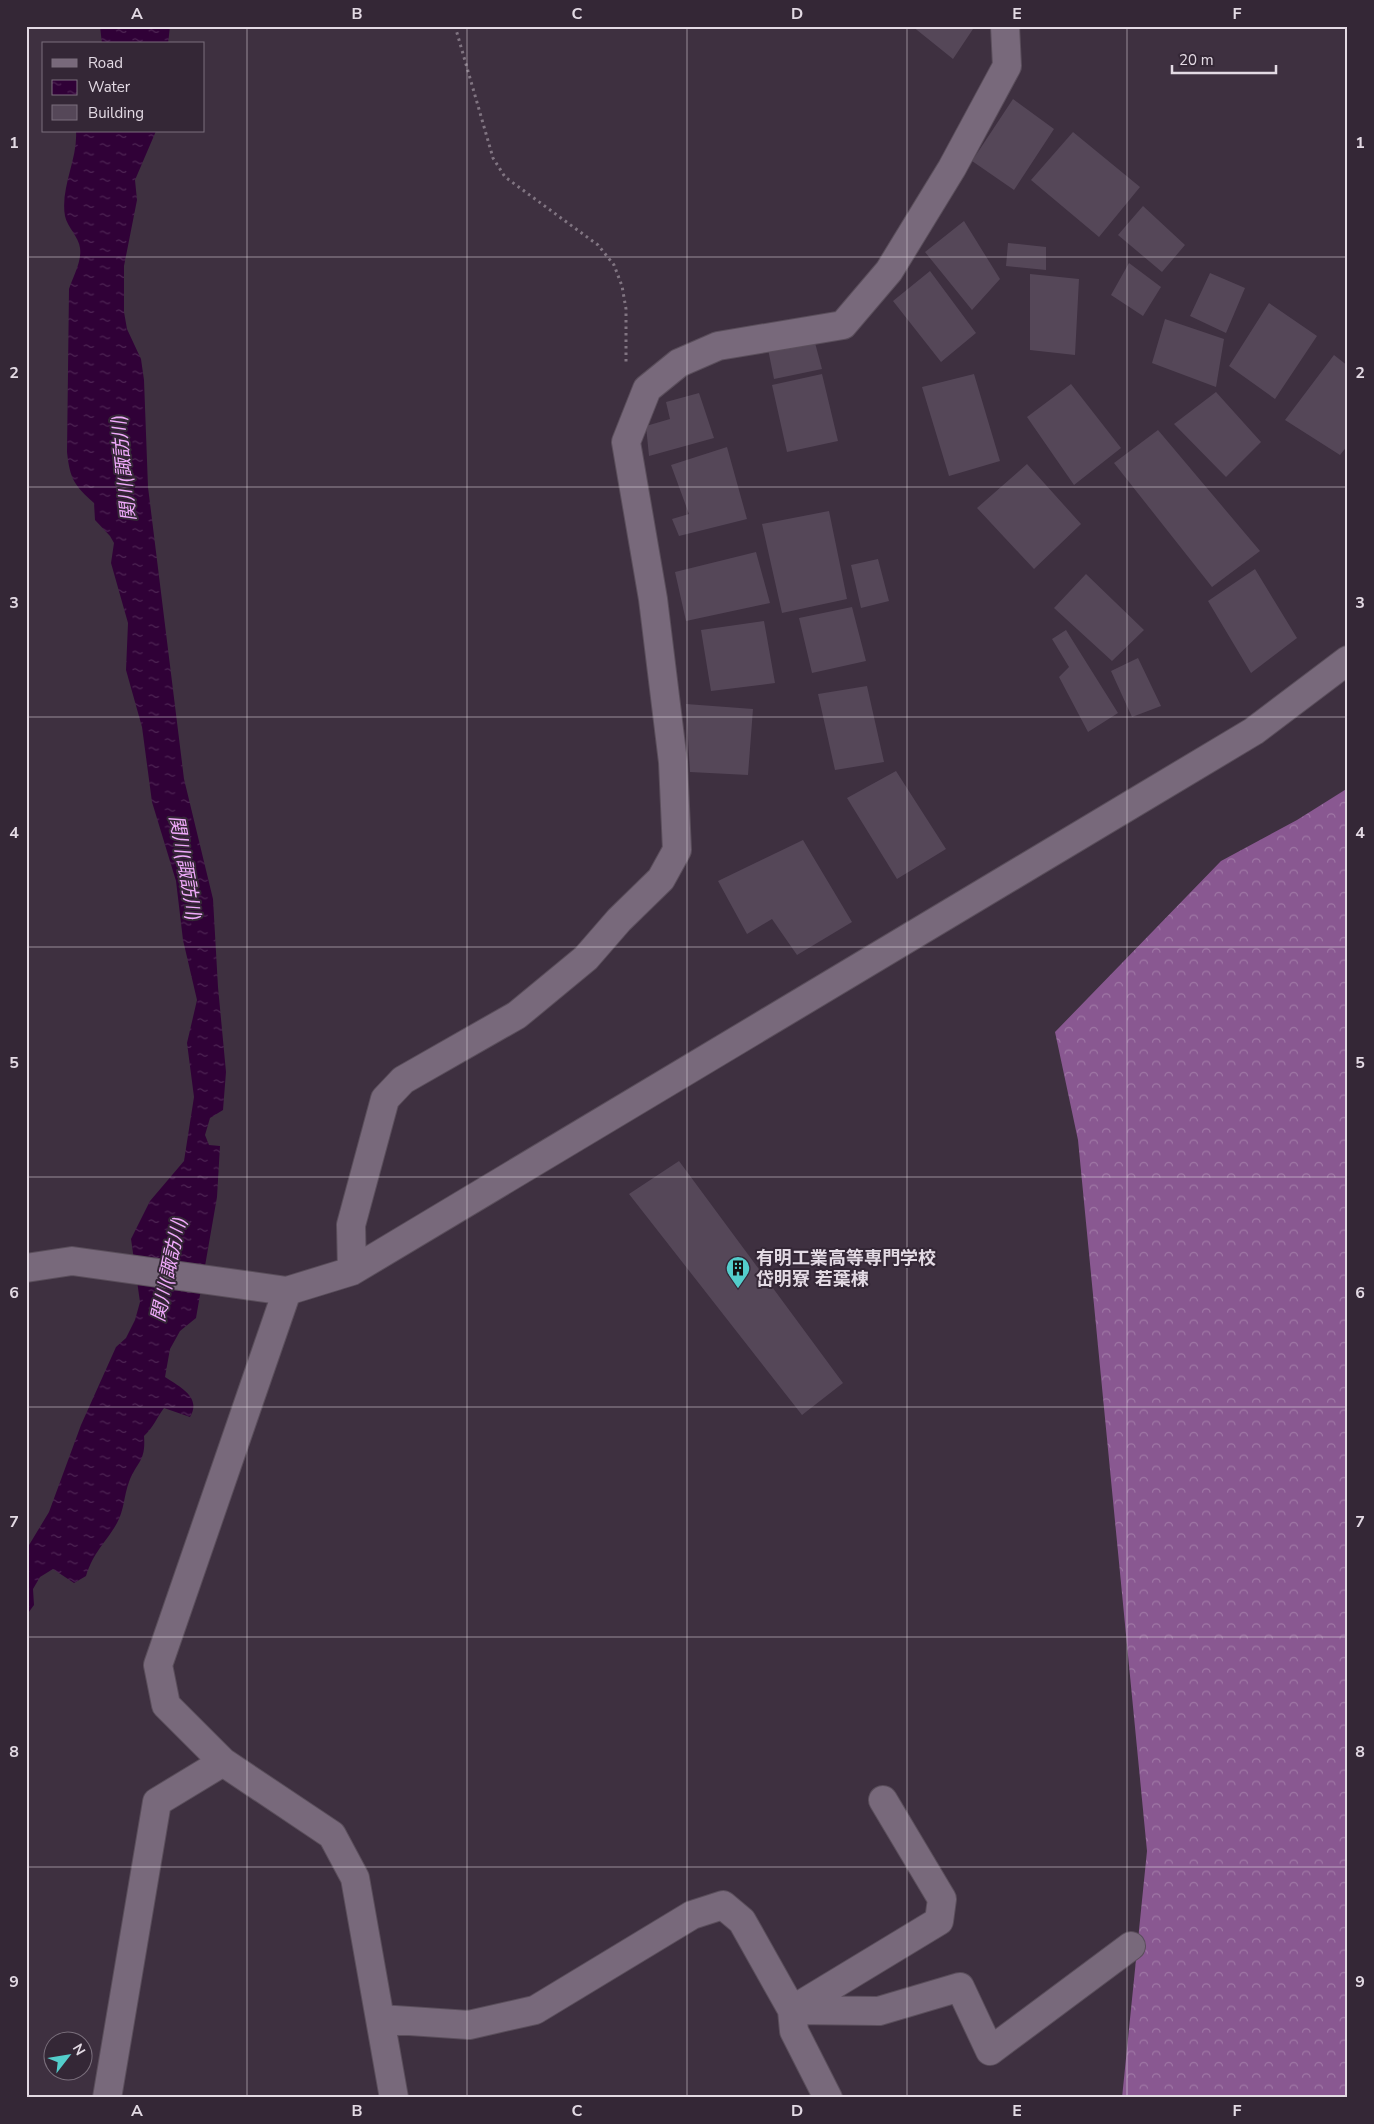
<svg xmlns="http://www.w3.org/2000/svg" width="1374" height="2124" viewBox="0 0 1374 2124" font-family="'Nunito Sans','Noto Sans JP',sans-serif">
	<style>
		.forest { fill: url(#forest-crowns) }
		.water { fill: url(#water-ripples) }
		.building { fill: #554758 }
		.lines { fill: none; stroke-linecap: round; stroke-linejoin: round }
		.minor-casing { stroke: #5a4e5b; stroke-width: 30 }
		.path { stroke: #817582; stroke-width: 3; stroke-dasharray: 2.5 4; stroke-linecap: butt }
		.minor { stroke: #78697b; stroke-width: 28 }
		.grid { fill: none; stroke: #e3dae4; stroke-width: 1; stroke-opacity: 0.55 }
		.labels { text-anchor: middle; stroke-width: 4; stroke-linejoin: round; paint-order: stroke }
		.poi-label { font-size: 18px; font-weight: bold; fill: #e3dae4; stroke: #342736; text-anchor: start }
		.water-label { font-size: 19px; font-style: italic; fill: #f0aafb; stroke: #342736 }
		.neatline { fill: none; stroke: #e3dae4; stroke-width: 2 }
		.grid-label { font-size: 16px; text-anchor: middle; font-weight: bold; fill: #e3dae4 }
	</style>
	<defs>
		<pattern id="forest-crowns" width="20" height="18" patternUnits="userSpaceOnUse" patternTransform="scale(1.25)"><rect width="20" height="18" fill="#895891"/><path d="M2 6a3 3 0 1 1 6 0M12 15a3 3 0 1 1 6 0" fill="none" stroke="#9f77a5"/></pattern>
		<pattern id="water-ripples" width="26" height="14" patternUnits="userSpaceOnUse" patternTransform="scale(1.25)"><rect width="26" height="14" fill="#300137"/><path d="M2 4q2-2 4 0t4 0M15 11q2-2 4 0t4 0" fill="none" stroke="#4e2554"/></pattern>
	</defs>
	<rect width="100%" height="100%" fill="#3e3040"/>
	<path class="forest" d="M1348,788v1310h-226l25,-247 -69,-711 -23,-108 166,-171 76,-41z"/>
	<path class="water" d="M100,26h70l-2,18h-66z
		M76,131h80l-21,49 2,20 -13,66v46l3,17 14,30 3,21 4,107 36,292 29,120 5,88 8,85 -3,38 -13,8 -5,17 4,10 11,1 -3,51 -21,121 -16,13 -10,18 -5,28c15,10 37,20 25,40l-26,-9c-7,9 -11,20 -20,28 2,26 -7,25 -15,46 -5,13 -5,29 -12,41 -12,21 -23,28 -31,53l-12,7 -21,-14 -13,8 -7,12 1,16 -8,11v-66l23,-38 32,-87 35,-78 10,-9 9,-18 5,-18 -9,-63 19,-38 34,-40 10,-64 -7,-54 10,-43 -14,-60 -7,-59 -24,-79 -10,-75 -16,-57 2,-47 -17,-60 3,-20 -4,-7 -15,-16 -1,-17c-20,-18 -24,-24 -27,-51l2,-163c4,-12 13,-28 11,-41 -1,-11 -13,-21 -15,-32 -5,-28 13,-57 11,-85z"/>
	<path class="building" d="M912,26h63l-22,33z
		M1013,99l41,30 -40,61 -42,-29z
		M1073,132l67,55 -41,50 -68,-57z
		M1143,206l42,39 -23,27 -44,-37z
		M964,221l36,58 -28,31 -47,-58z
		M1008,243l38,4v23l-40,-4z
		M1129,263l32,24 -18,29 -32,-21z
		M930,271l46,62 -35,29 -48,-61z
		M1210,273l35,15 -19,45 -36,-17z
		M1030,274l49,5 -4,76 -45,-5z
		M1269,303l48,33 -42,63 -46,-33z
		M1165,319l59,20 -8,48 -64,-24z
		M814,339l8,30 -48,10 -6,-30z
		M1334,355l14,11v79l-8,10 -55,-35z
		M822,374l16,67 -51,11 -15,-67z
		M974,374l26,87 -51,15 -27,-89z
		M1071,384l50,64 -47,37 -47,-68z
		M1216,392l45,50 -35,35 -52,-53z
		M699,393l15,45 -65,18 -3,-30 24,-7 -4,-17z
		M1158,430l102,121 -48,36 -98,-124z
		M727,447l20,72 -68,17 -7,-17 17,-5 -18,-49z
		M1027,464l54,60 -47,45 -57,-61z
		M829,511l18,88 -65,14 -20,-89z
		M756,552l14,51 -84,18 -11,-49z
		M878,559l11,42 -28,7 -10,-43z
		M1255,569l42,69 -46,35 -43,-72z
		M1086,574l58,56 -32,31 -58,-53z
		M852,607l14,54 -54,12 -13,-55z
		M764,621l11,62 -64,8 -10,-61z
		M1066,630l52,83 -30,19 -29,-55 10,-10 -17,-28z
		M1138,658l23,48 -29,11 -21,-46z
		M867,686l17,76 -49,8 -17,-76z
		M686,704l67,5 -5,66 -58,-3z
		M896,771l50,78 -49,30 -50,-81z
		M803,840l49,82 -55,33 -25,-36 -25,15 -29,-53z
		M679,1161l164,222 -41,32 -173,-221z"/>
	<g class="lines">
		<g class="minor-casing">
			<path id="minor" d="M26,1268l46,-7 215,30 65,-20 902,-540 94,-71
				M352,1271l-1,-46 34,-126 18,-19 114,-65 69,-57 33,-38 42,-41 16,-29 -4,-88 -20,-163 -27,-157 21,-53 32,-26 39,-17 125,-21 46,-54 63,-103 55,-102 -2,-40
				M287,1291l-129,374 8,40 57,57 109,73 23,43 39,220
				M792,2010l87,1 81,-24 30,64 141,-105
				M792,2010l147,-89 3,-22 -59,-99
				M380,2019l89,6 66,-15 157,-95 31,-10 19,16 50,89 2,21 34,67
				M107,2098l50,-296 66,-40"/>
		</g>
		<path class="path" d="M455,26l38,132 12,19 93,68 16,20 8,21 4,23v56"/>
		<use href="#minor" class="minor"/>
	</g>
	<path class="grid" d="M247,26v2072M467,26v2072M687,26v2072M907,26v2072M1127,26v2072M26,257h1322M26,487h1322M26,717h1322M26,947h1322M26,1177h1322M26,1407h1322M26,1637h1322M26,1867h1322"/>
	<defs>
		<g id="building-pin" transform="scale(1.25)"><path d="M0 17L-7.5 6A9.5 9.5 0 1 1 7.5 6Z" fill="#53cdcb" stroke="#342736"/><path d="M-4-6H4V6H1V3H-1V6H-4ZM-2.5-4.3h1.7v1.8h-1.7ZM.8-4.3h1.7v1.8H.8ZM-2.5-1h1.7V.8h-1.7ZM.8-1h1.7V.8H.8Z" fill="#111"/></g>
	</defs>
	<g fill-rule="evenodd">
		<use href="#building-pin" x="738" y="1268"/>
	</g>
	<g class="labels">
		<g class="poi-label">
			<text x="756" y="1264">有明工業高等専門学校<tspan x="756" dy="21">岱明寮 若葉棟</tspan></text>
		</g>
		<g class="water-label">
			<text transform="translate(123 468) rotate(-96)" y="7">関川(諏訪川)</text>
			<text transform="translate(186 868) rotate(80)" y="7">関川(諏訪川)</text>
			<text transform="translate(168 1269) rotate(-78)" y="7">関川(諏訪川)</text>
		</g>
	</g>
	<rect width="1374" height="2124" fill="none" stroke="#342736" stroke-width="55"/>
	<rect x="42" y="42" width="162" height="90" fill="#342736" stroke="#7a6f7c"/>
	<rect x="52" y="59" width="25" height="8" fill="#78697b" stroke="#7a6f7c"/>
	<text x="88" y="68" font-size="15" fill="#e3dae4">Road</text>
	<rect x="52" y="80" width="25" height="15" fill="url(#water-ripples)" stroke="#7a6f7c"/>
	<text x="88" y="92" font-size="15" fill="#e3dae4">Water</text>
	<rect x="52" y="105" width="25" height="15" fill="#554758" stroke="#7a6f7c"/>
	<text x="88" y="118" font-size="15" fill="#e3dae4">Building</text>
	<g transform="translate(68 2056) rotate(59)"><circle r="24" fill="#342736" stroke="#7a6f7c"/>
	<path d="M0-4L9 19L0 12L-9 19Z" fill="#53cdcb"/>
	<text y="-8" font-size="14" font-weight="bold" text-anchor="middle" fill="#e3dae4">N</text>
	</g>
	<path d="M1172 65v8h104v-8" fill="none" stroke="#e3dae4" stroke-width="2.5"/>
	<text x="1179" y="65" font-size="15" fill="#e3dae4" stroke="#342736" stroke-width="4" paint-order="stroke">20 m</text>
	<rect x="28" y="28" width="1318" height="2068" class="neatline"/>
	<g class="grid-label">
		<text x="137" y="19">A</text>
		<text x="357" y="19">B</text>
		<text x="577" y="19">C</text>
		<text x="797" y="19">D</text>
		<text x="1017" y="19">E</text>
		<text x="1237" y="19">F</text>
		<text x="14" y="148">1</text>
		<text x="1360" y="148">1</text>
		<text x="14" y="378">2</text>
		<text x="1360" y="378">2</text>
		<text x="14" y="608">3</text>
		<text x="1360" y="608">3</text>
		<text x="14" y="838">4</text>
		<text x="1360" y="838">4</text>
		<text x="14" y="1068">5</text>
		<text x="1360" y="1068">5</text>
		<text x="14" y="1298">6</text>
		<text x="1360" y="1298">6</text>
		<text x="14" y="1527">7</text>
		<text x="1360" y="1527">7</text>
		<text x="14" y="1757">8</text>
		<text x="1360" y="1757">8</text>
		<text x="14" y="1987">9</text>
		<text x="1360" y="1987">9</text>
		<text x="137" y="2116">A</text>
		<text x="357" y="2116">B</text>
		<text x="577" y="2116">C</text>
		<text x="797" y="2116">D</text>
		<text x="1017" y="2116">E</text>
		<text x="1237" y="2116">F</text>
	</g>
</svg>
